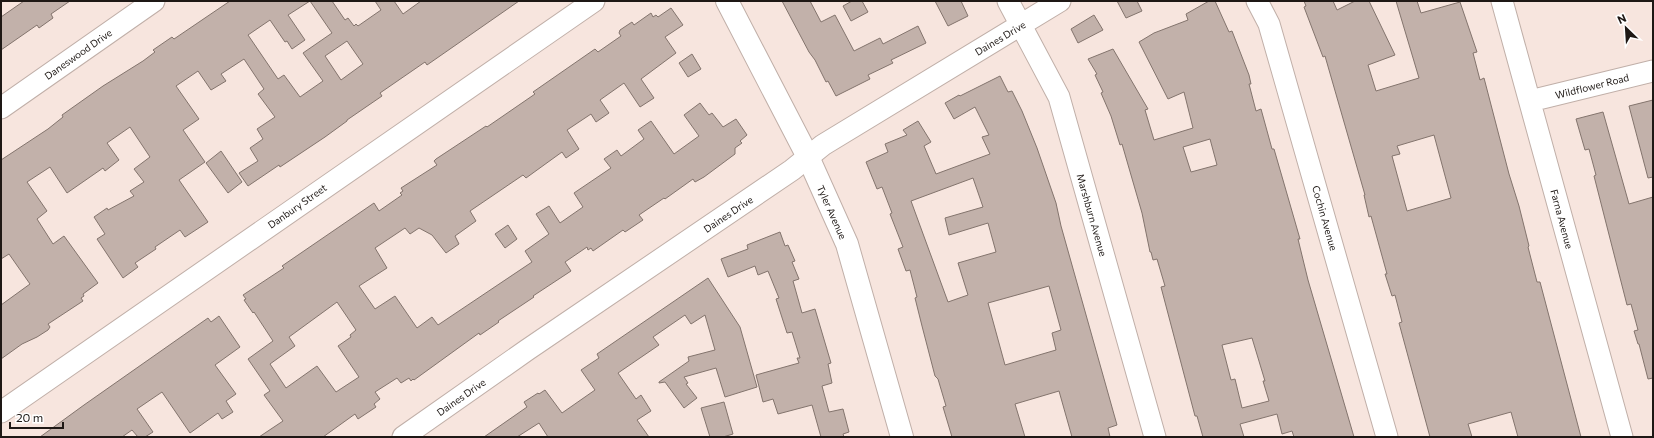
<svg xmlns="http://www.w3.org/2000/svg" width="1654" height="438" viewBox="0 0 1654 438" font-family="Commissioner,sans-serif">
	<style>
		.building { fill: #c2b1aa; stroke: #83746d; fill-rule: evenodd }
		.lines { fill: none; stroke-linecap: round; stroke-linejoin: round }
		.minor-casing { stroke: #c0afa8; stroke-width: 23 }
		.tertiary-casing { stroke: #c0afa8; stroke-width: 24 }
		.minor { stroke: #fff; stroke-width: 21 }
		.tertiary { stroke: #fff; stroke-width: 22 }
		.labels { text-anchor: middle; stroke-width: 3; stroke-linejoin: round; paint-order: stroke }
		.street-label { font-size: 10px; fill: #1e1815; stroke: #fff }
	</style>
	<rect width="100%" height="100%" fill="#f7e5de"/>
	<path class="building" d="M24,1h46l-19,13 2,4 -14,10 -2,-3 -36,25v-33z
		M230,1h80l-22,14 17,25 -13,9 -5,-8 -2,1 -15,-22 -22,15 30,44 6,-4 16,22 23,-16 -20,-28 29,-20 -22,-32h22l13,19 3,-2 6,8 2,-2 2,2 23,-16 -6,-9h19l9,13 18,-13h98l-92,64 -2,-3 -45,31 2,3 -35,24v1l-22,16 -45,30 -1,-2 -31,21 -9,-13 19,-12 -8,-13 13,-9 -6,-10 18,-12 -17,-23 6,-5 -20,-30 -23,15 5,7 -15,9 -13,-19 -22,15 23,33 -16,11 22,32 -26,18 29,42 -23,15 -5,-7 -25,17 1,2 -21,14 3,4 -15,11 -26,-39 8,-5 -11,-17 13,-9 1,2 26,-14 -4,-5 14,-9 -10,-13 16,-12 -20,-30 -23,16 12,17 -14,11 -2,-3 -36,25 -17,-26 -23,15 20,29 -10,8 16,25 11,-8 34,47 -15,11 1,2 -3,2 2,3 -35,23 2,3 -2,3 -11,7 -15,7 -21,15v-54l29,-21 -21,-30 -8,5v-99l47,-31 15,-12 -1,-2 41,-29 40,-25 12,-9 -2,-2 19,-13 2,2zM347,41l16,23 -22,16 -16,-24z
		M782,1h28l11,21 14,-7 19,36 26,-13 3,6 35,-18 8,17 -35,17 2,3 -25,12 2,4 -34,17 -8,-15 -2,1 -11,-22 -6,-8z
		M852,1h10l6,11 -17,9 -8,-15z
		M935,1h26l7,15 -20,10z
		M1117,1h20l5,10 -16,7z
		M1209,1h6l14,31 3,-1 17,44 2,9h-2l7,27 5,-2 11,40h2l11,38 15,52h-2l10,41 46,157h-60l-2,-6 -10,3 -5,-20 -37,10 4,13h-41l-6,-21h-2l-34,-129 4,-1 -8,-27 -4,1 -2,-8h-1l-8,-39 -20,-69 -2,1 -9,-29 -10,-23 2,-1 -8,-17 2,-1 -9,-15 25,-10 35,60 -3,1 9,30 39,-12 -9,-36 -16,7 -29,-57 15,-9 34,-13 -2,-6zM1210,139l7,26 -26,7 -8,-25zM1252,338l13,43h-2l6,20 -27,7 -7,-29 -4,1 -9,-35z
		M1304,1h29l4,9 18,-9h14l26,54 -27,10 8,26 43,-13 -23,-77h21l4,12 39,-11 17,50 -4,1 7,27 4,-2 6,23 19,73 10,32 10,40 -1,1 9,35h3l41,155h-63l-7,-25 -43,12 4,13h-42l-31,-114 3,-1 -7,-27 -3,1 -7,-22h2l-16,-58 -2,1 -5,-22h1l-40,-139 -2,1 -19,-50 2,-1zM1434,135l17,63 -44,13 -15,-55 8,-2 -3,-8z
		M671,8l12,17 -18,12 11,16 -35,26 13,19 -14,9 -16,-24 -24,17 9,13 -13,9 -5,-8 -24,16 12,19 -13,9 -4,-6 -36,26 -3,-3 -53,36 6,10 -21,15 4,8 -13,9 -14,-18 -13,-7 -9,6 -5,-6 -30,20 12,20 -28,18 16,23 20,-13 22,32 15,-11 6,8 94,-63 -7,-11 24,-17 -13,-20 13,-8 11,17 23,-16 -9,-14 37,-25 -7,-9 13,-9 4,6 23,-17 -6,-9 13,-9 23,33 25,-18 -15,-21 16,-12 9,12 3,-2 11,14 13,-8 11,16 -7,6 2,2 -7,5v6l-31,23 -9,5 -2,-3 -28,20 -1,-1 -25,17 4,5 -18,12 -2,-2 -30,21 -2,-3 -3,2 -1,-3 -22,15 6,9 -38,25 1,1 -36,24 1,1 -19,13 -1,-2 -65,47 -1,-1 -2,2 -2,-3 -8,5 -4,-5 -22,14 5,7 -6,5 2,3 -18,12 -3,-5 -32,23h-64l24,-16 -19,-26 6,-4 -22,-32 25,-18 -19,-29 -1,1 -9,-13 2,-1 -3,-4 41,-27 -2,-2 92,-63 5,8 23,-16 -2,-2 3,-2 -2,-3 36,-23 -3,-4 2,-2 50,-33 1,1 48,-33 -2,-2 62,-43 3,3 23,-16 -2,-3 1,-3 12,-8 2,3 17,-12 2,4 3,-2 2,2zM337,302l19,28 -6,5 1,2 -13,9 21,31 -23,15 -19,-26 -31,22 -16,-24 25,-18 -6,-9z
		M1094,15l9,15 -25,13 -7,-14z
		M692,54l9,15 -13,8 -9,-14z
		M1000,76l8,16 4,-1 10,20 15,37 19,55 5,23 56,199 -9,3 2,9h-38l-13,-46 -44,13 10,33h-73l-9,-30 3,-1 -8,-27 -3,-3 -13,-50 -7,-28 2,-1 -7,-27 -4,1 -8,-22 5,-2 -13,-33 2,-1 -10,-26 -5,2 -11,-27 22,-10 -3,-8 22,-9 -4,-5 15,-9 13,21 -7,4 12,28 54,-20 -8,-17 7,-2 -14,-28 -21,12 -9,-16 14,-8 1,1zM973,178l10,29 -38,11 4,17 39,-12 8,29 -38,11 10,32 -20,7 -37,-101zM1049,286l12,44 -9,3 4,17 -51,15 -17,-62z
		M1653,100v77l-5,1 -19,-72z
		M1603,112l26,92 24,-7v181l-5,1 -9,-35h-1l-4,-13 4,-1 -7,-26 -4,1 -33,-129 2,-1 -7,-26 -4,1 -9,-31z
		M221,151l21,31 -14,11 -22,-30z
		M508,225l9,14 -12,9 -10,-14z
		M780,232l5,14 3,-1 7,16 -3,1 7,17 -6,2 9,32 13,-4 16,54 -3,1 4,19 -10,3 7,26 14,-3 6,23 -6,2 1,3h-23l-9,-32 -34,9 -5,-15 -10,3 -7,-27 43,-12 -2,-5h3l-8,-26 -5,1 -11,-34 3,-1 -11,-27 -10,4 -3,-9 -27,11 -7,-18 27,-10 -1,-4z
		M708,278l32,49 17,60 -32,10 -9,-29 -32,9 4,6 -2,1 11,14 -13,10 -19,-26 -6,1v-1l30,-21 -1,-4 27,-7 -10,-35 -14,9 -6,-9 -32,22 6,8 -41,28 18,26 5,-4 10,16 -14,9 12,17h-101l-9,-14 -22,14h-33l43,-30 -3,-5 14,-9 1,1 6,-4 17,23 33,-23 -14,-20 18,-12 -2,-4z
		M219,316l21,31 -25,18 21,29 -10,7 7,11 -11,7 -4,-6 -28,20 -28,-41 -25,17 16,23 -8,5h-7l-6,-7 -10,7h-82l44,-32 124,-87 3,4z
		M724,402l9,32 -10,3h-13l-9,-29z"/>
	<g class="lines">
		<g class="minor-casing">
			<path id="minor" d="M1008,1l51,96 96,340
				M1257,1l12,23 118,413
				M1502,1l120,436
				M1530,101l123,-30
				M1,108l153,-107
				M1,412l593,-411
				M403,437l124,-87 265,-180 31,-25 237,-144"/>
		</g>
		<g class="tertiary-casing">
			<path id="tertiary" d="M727,1l81,156 39,87 55,193"/>
		</g>
		<use href="#minor" class="minor"/>
		<use href="#tertiary" class="tertiary"/>
	</g>
	<g class="labels">
		<g class="street-label">
			<text transform="translate(1000 38) rotate(-31)" y="4">Daines Drive</text>
			<text transform="translate(78 54) rotate(-35)" y="4">Daneswood Drive</text>
			<text transform="translate(1592 86) rotate(-14)" y="4">Wildflower Road</text>
			<text transform="translate(297 206) rotate(-35)" y="4">Danbury Street</text>
			<text transform="translate(832 212) rotate(66)" y="4">Tyler Avenue</text>
			<text transform="translate(728 214) rotate(-34)" y="4">Daines Drive</text>
			<text transform="translate(1092 215) rotate(74)" y="4">Marshburn Avenue</text>
			<text transform="translate(1325 218) rotate(74)" y="4">Cochin Avenue</text>
			<text transform="translate(1562 219) rotate(75)" y="4">Farna Avenue</text>
			<text transform="translate(461 397) rotate(-35)" y="4">Daines Drive</text>
		</g>
	</g>
	<rect width="1654" height="438" fill="none" stroke="#1e1815" stroke-width="4"/>
	<g transform="translate(1626 28) rotate(335)" stroke="#ffffff" stroke-width="3" paint-order="stroke">
	<path d="M0-3L7 15L0 10L-7 15Z" fill="#1e1815"/>
	<text y="-6" font-size="11" font-weight="bold" text-anchor="middle" fill="#1e1815">N</text>
	</g>
	<path d="M10 422v6h53v-6" fill="none" stroke="#1e1815" stroke-width="2"/>
	<text x="16" y="422" font-size="12" fill="#1e1815" stroke="#ffffff" stroke-width="3" paint-order="stroke">20 m</text>
</svg>
